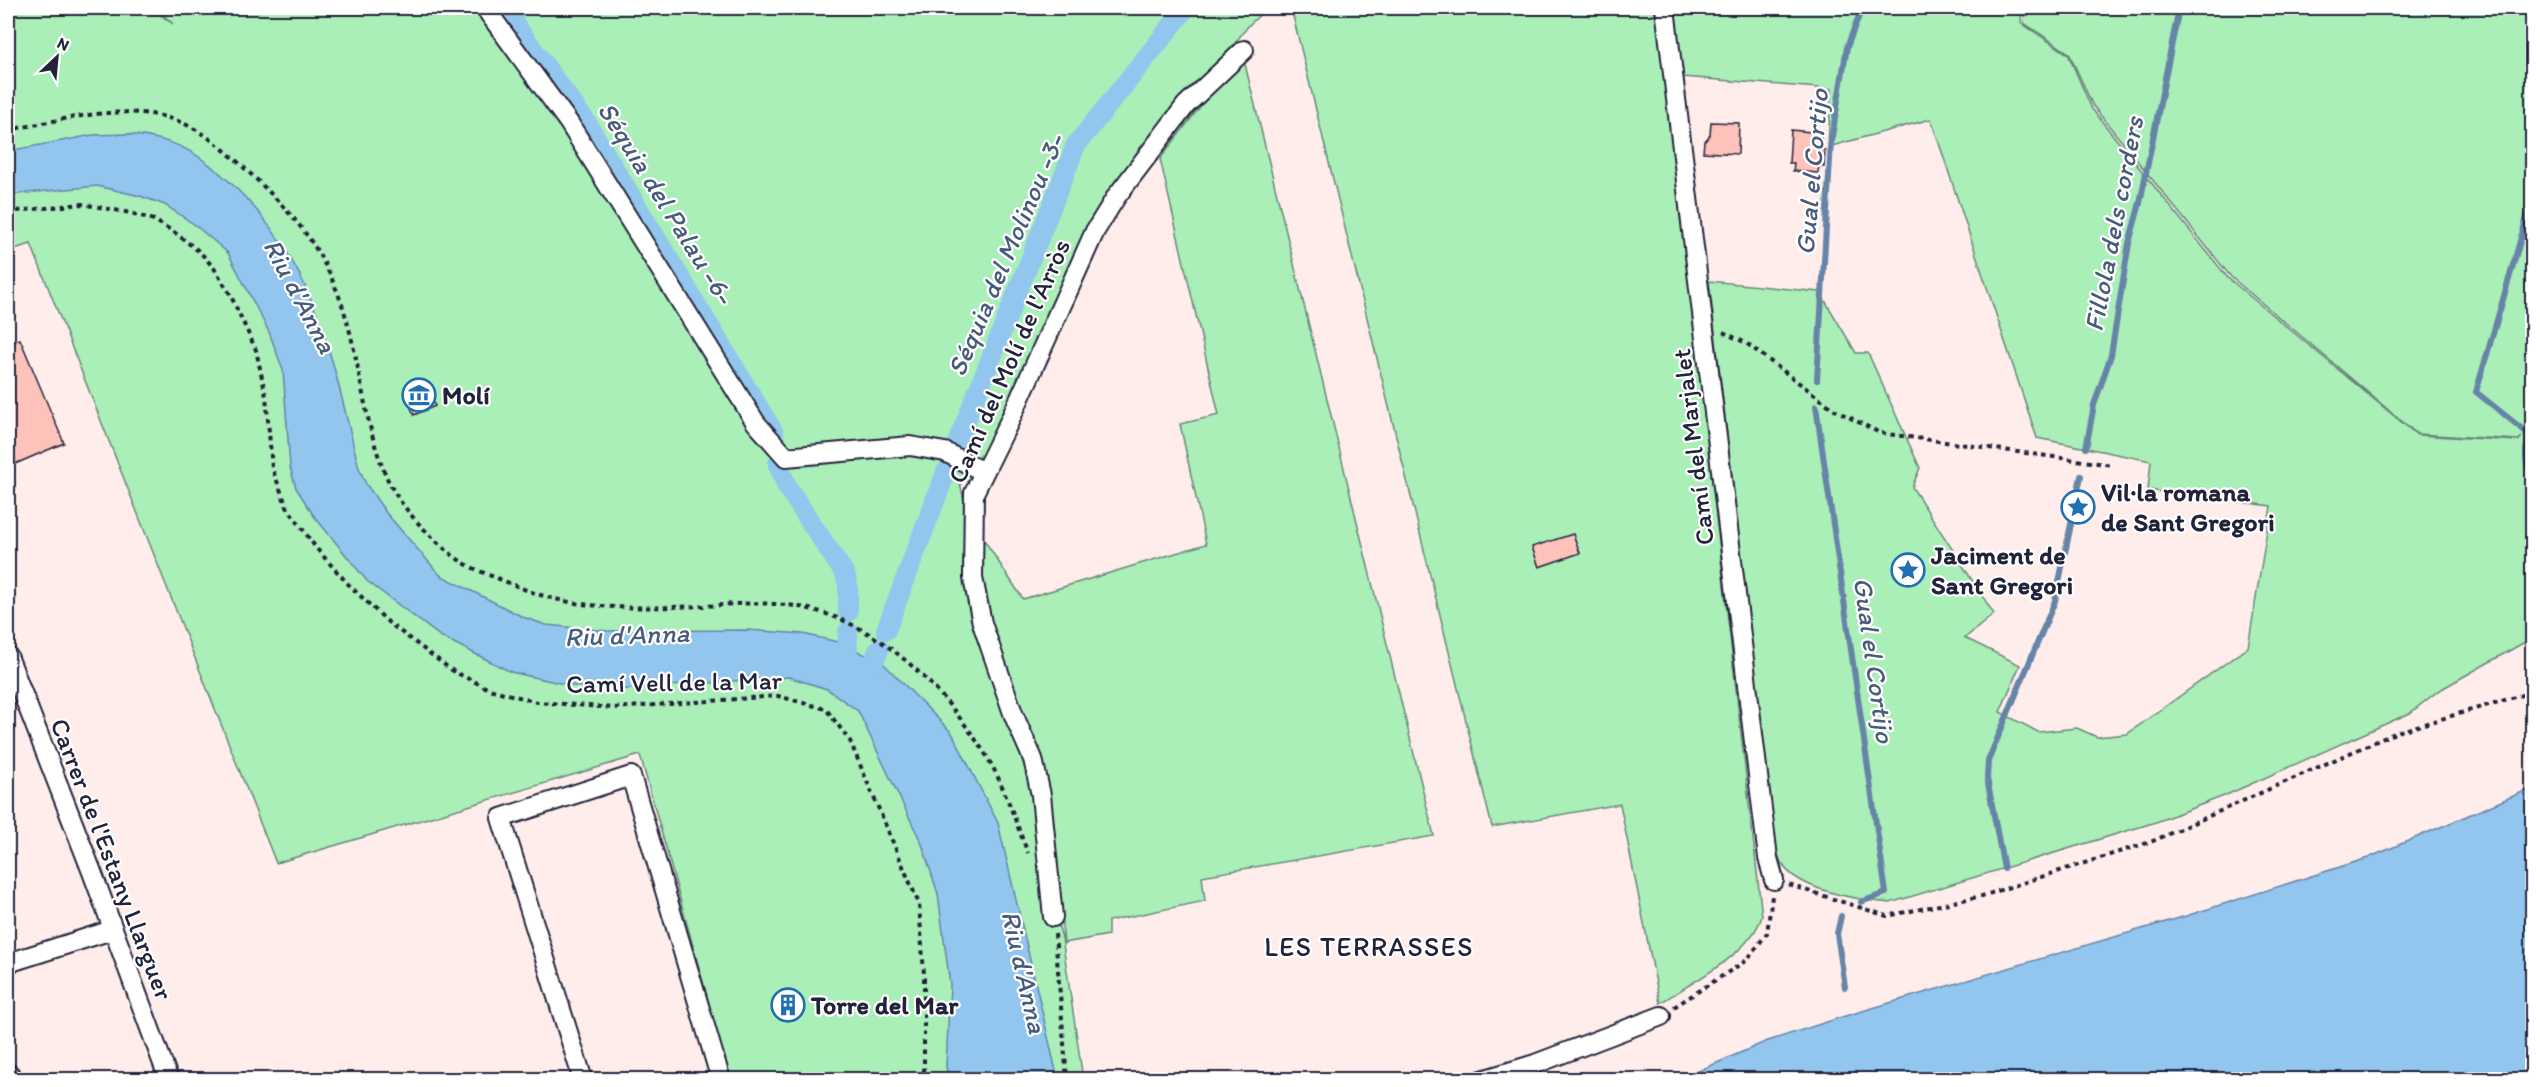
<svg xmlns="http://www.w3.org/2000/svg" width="2540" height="1087" viewBox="0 0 2540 1087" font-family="Itim,sans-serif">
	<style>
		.green { fill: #aaeeb8; stroke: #66887a; stroke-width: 1.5 }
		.water { fill: #92c6ef; stroke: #6584a7; stroke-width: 1.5 }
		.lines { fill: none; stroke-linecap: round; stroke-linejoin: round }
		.stream { stroke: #6584a7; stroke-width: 6 }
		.canal { stroke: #92c6ef; stroke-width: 20 }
		.building { fill: #fdc2ba; stroke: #22223b; stroke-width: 1.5 }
		.minor-casing { stroke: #22223b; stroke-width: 22 }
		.tertiary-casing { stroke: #22223b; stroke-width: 27 }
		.path { stroke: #22223b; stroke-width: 4; stroke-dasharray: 4.5 4.5; stroke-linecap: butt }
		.minor { stroke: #fff; stroke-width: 18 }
		.tertiary { stroke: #fff; stroke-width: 22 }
		.labels { text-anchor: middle; stroke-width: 4.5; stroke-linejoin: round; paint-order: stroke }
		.street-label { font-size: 26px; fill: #22223b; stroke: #fff }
		.poi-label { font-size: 26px; font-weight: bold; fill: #22223b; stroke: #fff; text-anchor: start }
		.water-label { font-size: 27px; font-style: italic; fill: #495b7a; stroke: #fff }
		.neighbourhood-label { font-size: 27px; letter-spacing: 1.5px; fill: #22223b; stroke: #fff }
	</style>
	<rect width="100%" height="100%" fill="#feedea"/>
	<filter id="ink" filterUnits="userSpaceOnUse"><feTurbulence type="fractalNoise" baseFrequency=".0167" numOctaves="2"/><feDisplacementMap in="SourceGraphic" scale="12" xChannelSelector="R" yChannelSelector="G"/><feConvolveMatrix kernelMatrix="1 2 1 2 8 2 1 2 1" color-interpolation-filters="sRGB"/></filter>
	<g filter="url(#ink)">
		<path class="green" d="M8,8h147l4,6 14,10 -17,-16h1111l-18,17 -134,170 -141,289 -15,-6 5,23 4,80 14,69 50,137 11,80 19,71 21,141h-353l-90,-324 -364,108 -245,-619 -23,7z
			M1291,8h364l19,142 88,766c-12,39 -69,65 -102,87l-40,-199 -128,23z
			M1673,8h349l-1,15 47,31 24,55 136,169 189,157 101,6 4,-4 -4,3 -101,-6 -186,-157 -138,-171 -24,-53 -45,-30 1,-15h507v630l-94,53 -28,22 -186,83 -68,26 -266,81c-30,-3 -91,-12 -108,-39 -7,-11 -7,-33 -10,-46l-63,-537 111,11 36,61h12l52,115 -8,19 82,127 -29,24 55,27 -20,47 38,20 39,-4 20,9 30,-3 121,-87 23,-141 -123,-16 3,-29 -114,-23 -106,-319 -103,28 3,-58 -148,-12z
			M1242,52l192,784 -232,40 3,25 -97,20v14l-44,8 -19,-171 -61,-151 -5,-89 44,67 183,-55 -26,-120 39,-9 -59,-256z"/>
		<path class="water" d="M127,134c50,5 71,18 107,52 84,81 98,174 125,282l7,16 21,30 53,61 83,42 23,8 61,6 141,-1 55,4 35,8 45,21 69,70 46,90 58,248 -1,8h-106l-3,-12 4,-82 -12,-91 -16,-50 -64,-133 -31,-22 -38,-12 -174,13 -42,-4 -62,-14 -71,-36 -73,-55 -53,-65 -18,-28 -6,-21 -7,-97 -14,-38 -41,-79 -33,-28 -30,-20 -25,-9 -43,-10 -89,9v-44l85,-16z
			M2532,788v291h-852l85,-37 77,-25 344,-101 182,-58z"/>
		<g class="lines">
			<path class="stream" d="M1817,380l14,-238 16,-95 15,-39
				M1816,406l70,487 -25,9
				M2532,433c-10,16 -6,31 0,48
				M2528,439l-2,-7 -50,-40 56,-192
				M2086,448l8,-43 17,-50 18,-112 11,-40 39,-195
				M2004,869l-17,-91 1,-17 67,-160 26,-125
				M1841,916l-4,18 8,53"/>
			<path class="canal" d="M503,8l85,117 186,308
				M956,446l120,-301 110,-137
				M778,464l9,23 58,87 3,11v27
				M886,630l60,-158
				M847,671l1,-39
				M865,682l14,-33"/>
		</g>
		<path class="building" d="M1711,122l28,1 -1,31 -35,-2 1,-10 6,-7z
			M1791,130l30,3 -1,17h5l-1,17 -5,-1 -1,7 -25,-2 1,-8h-5z
			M20,339l44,104 -56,24v-123z
			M424,383l11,23 -21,9 -10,-24z
			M1573,534l7,19 -41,14 -7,-20z
			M783,995l16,5 -6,16 -16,-6z"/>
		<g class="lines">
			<g class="minor-casing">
				<path id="minor" d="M485,8l84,115 187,300 30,34 124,-11 35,6 39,20
					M1665,8l103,850 6,22
					M8,656l84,216 77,208
					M1053,917l-12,-122 -8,-36 -19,-43 -32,-93 -9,-45 1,-85 36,-73 85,-189 21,-34 70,-92 58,-55
					M8,963l104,-33
					M583,1080l-82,-262 130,-42 90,304
					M1482,1080l53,-16 126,-48"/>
			</g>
			<g class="tertiary-casing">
				<path id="tertiary" d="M8,1076l2,4"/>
			</g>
			<path class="path" d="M8,130c56,-10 127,-32 181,-4 25,13 46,33 67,53 40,39 64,66 84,120 21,58 22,123 47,179 13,29 40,56 64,76 19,16 48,24 70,34 59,24 120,20 182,18 24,-1 48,-4 71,-2 91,4 161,74 208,145 21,31 32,70 46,104
				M8,212l74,-8 49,9 23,7 20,12 26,20 14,16 16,26 26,56 10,46 6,72 15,39 29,41 33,37 40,38 64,48 36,18 48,13 77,6 164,-12 48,13 24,32 69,163 5,70v106
				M1723,332l23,11 89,67 45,23 232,32
				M1789,885l98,31 95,-20 171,-55 244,-109 135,-40
				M1055,934l12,146
				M1674,1007l73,-47 20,-27 5,-37"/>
			<use href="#minor" class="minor"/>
			<use href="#tertiary" class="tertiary"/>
		</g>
	</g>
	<defs>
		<g id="museum-ring" transform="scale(1.725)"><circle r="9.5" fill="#fff" stroke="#1f6fb2" stroke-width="1.5"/><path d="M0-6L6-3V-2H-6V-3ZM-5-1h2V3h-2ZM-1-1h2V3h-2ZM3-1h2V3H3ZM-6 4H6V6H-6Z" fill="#1f6fb2"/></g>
		<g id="sight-ring" transform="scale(1.725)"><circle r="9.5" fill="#fff" stroke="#1f6fb2" stroke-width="1.5"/><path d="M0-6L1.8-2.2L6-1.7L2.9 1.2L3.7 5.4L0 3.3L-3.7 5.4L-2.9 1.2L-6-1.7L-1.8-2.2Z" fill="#1f6fb2"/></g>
		<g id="building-ring" transform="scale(1.725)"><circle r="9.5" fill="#fff" stroke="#1f6fb2" stroke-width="1.5"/><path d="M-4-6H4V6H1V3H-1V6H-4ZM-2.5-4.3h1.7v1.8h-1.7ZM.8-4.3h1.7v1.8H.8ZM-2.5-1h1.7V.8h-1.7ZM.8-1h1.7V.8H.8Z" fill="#1f6fb2"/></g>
	</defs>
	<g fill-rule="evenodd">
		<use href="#museum-ring" x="419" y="395"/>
		<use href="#sight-ring" x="2078" y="507"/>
		<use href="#sight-ring" x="1908" y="570"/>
		<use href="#building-ring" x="788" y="1005"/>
	</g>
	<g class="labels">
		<g class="street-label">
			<text transform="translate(1009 361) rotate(-66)" y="9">Camí del Molí de l'Arròs</text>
			<text transform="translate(1693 447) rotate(-97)" y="9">Camí del Marjalet</text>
			<text transform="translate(674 682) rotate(-1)" y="9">Camí Vell de la Mar</text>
			<text transform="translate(112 859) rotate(69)" y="9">Carrer de l'Estany Llarguer</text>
		</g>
		<g class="poi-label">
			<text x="442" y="404">Molí</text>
			<text x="2101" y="501">Vil·la romana<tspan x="2101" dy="30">de Sant Gregori</tspan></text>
			<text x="1931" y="564">Jaciment de<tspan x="1931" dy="30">Sant Gregori</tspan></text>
			<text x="811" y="1014">Torre del Mar</text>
		</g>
		<g class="water-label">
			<text transform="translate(1812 172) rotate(-85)" y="9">Gual el Cortijo</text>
			<text transform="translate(666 203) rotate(58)" y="9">Séquia del Palau -6-</text>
			<text transform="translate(2114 224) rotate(-79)" y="9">Fillola dels corders</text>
			<text transform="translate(1006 255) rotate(-67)" y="9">Séquia del Molinou -3-</text>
			<text transform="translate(300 296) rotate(62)" y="9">Riu d'Anna</text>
			<text transform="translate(627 635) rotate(-2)" y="9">Riu d'Anna</text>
			<text transform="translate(1874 660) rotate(82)" y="9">Gual el Cortijo</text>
			<text transform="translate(1024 972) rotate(77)" y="9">Riu d'Anna</text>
		</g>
		<g class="neighbourhood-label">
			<text x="1369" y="956">LES TERRASSES</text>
		</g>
	</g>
	<rect width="2540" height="1087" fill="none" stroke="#fff" stroke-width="30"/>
	<rect x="15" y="15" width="2510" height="1057" fill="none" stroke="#22223b" stroke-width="2" filter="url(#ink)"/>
	<g transform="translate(57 57) rotate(26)" stroke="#ffffff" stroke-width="4.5" paint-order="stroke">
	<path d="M0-4.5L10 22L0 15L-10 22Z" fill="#22223b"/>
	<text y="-9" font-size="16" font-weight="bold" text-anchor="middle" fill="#22223b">N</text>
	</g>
</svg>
